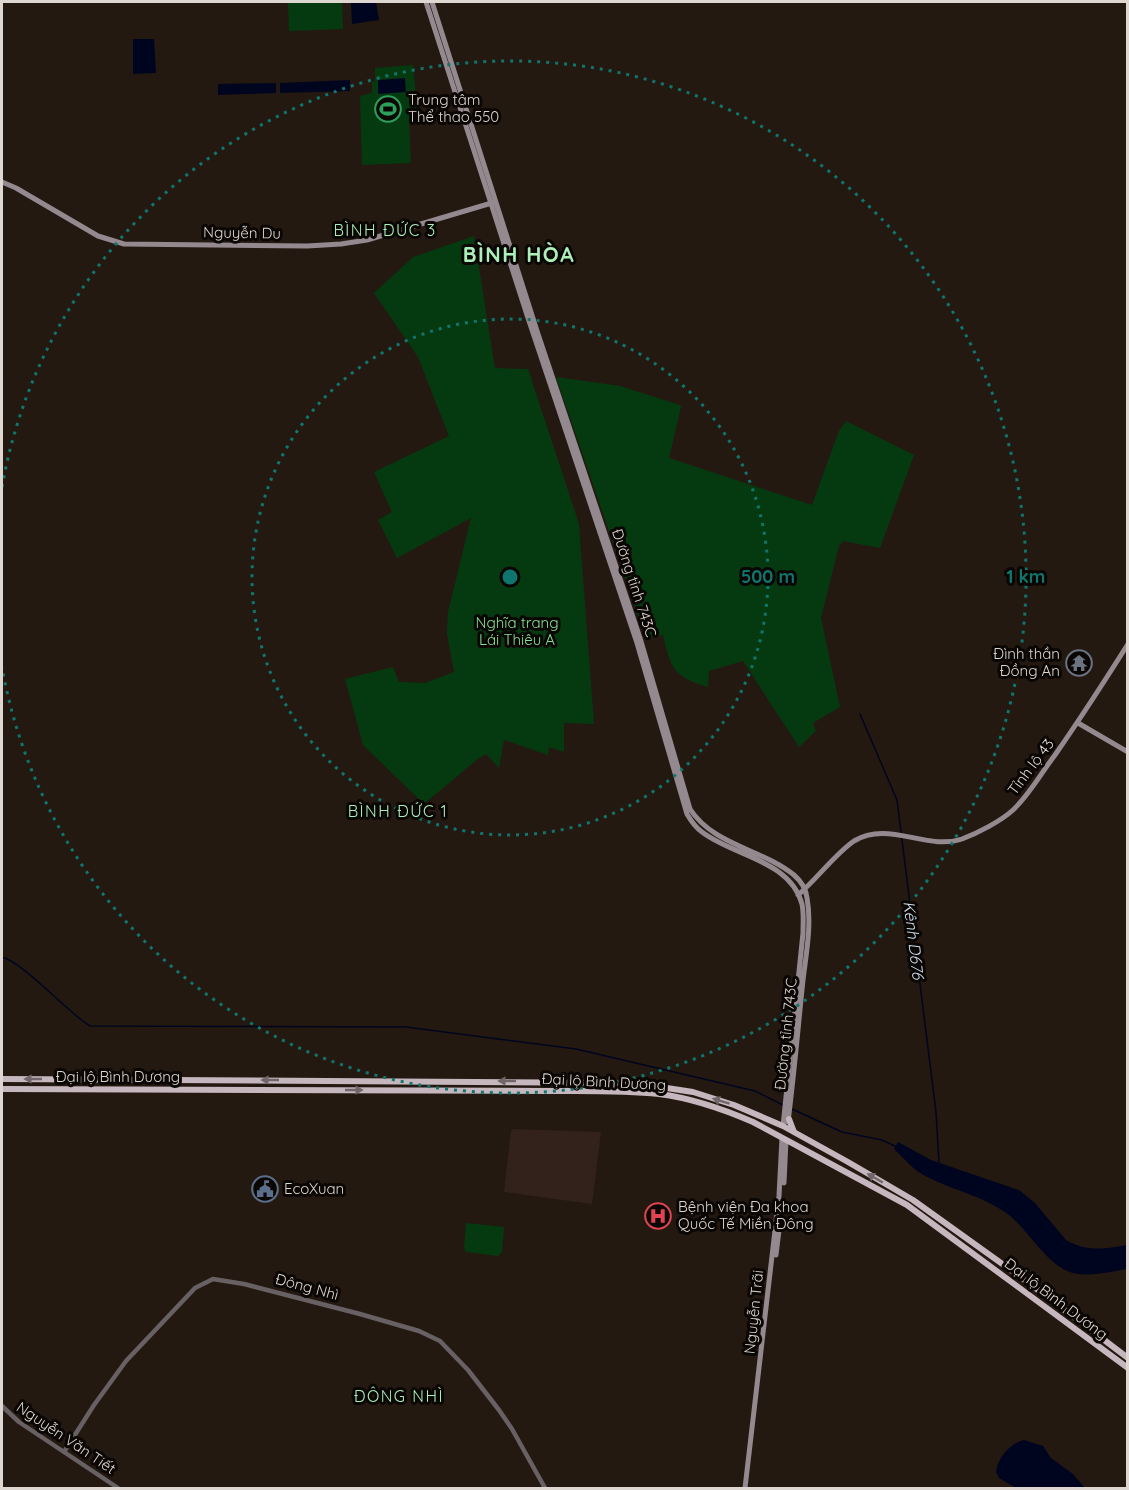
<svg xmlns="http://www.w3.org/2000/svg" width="1129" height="1490" viewBox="0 0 1129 1490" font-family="Quicksand,sans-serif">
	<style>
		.commercial { fill: #32221b }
		.green { fill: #053a11 }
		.water { fill: #00051f }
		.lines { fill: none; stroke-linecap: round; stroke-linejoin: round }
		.stream { stroke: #00051f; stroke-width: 1.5 }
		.tertiary { stroke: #686164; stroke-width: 4.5 }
		.secondary { stroke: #94898e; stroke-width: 5 }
		.trunk { stroke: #c6b6be; stroke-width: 6 }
		.oneway { fill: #71676a }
		.ring { fill: none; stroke: #0f766e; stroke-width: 3; stroke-dasharray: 3 6 }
		.labels { text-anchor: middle; stroke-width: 6; stroke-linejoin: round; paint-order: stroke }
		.poi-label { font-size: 15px; fill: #ded7d1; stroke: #0a0603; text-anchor: start }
		.street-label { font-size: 15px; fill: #ded7d1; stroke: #0a0603 }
		.park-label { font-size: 15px; fill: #88e190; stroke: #0a0603 }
		.neighbourhood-label { font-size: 16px; letter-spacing: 1.5px; fill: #adefb9; stroke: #0a0603 }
		.water-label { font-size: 16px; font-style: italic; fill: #cddced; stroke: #0a0603 }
		.district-label { font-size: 21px; font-weight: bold; letter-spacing: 1.5px; fill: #adefb9; stroke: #0a0603 }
		.centre { fill: #0f766e; stroke: #0a0603; stroke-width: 3 }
		.ring-label { font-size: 18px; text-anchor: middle; font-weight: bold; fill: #0f766e; stroke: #0a0603; stroke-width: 6; stroke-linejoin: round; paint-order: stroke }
	</style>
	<rect width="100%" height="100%" fill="#241911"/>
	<path class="commercial" d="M513,1129l88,3 -9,72 -88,-12 7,-61z"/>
	<path class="green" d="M288,2h54l1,27 -54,2z
		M413,65l5,53 -9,1 2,44 -49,2 -2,-69 12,-3v-11l3,-1v-13z
		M474,236l21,132 33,1 51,155 15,200 -30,-1v29l-15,-5 -1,8 -44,-15 -5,28 -13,-14 -7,4 -55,46 -61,-59 -18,-66 48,-12 6,15 26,1 29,-11 -7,-38 1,-22 23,-94 -74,40 -19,-38 14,-8 -18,-40 75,-36 -31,-79 -44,-64 39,-36z
		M556,377l64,9 60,19 1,2 -12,51 143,47 27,-74 7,-10 68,34 -34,93 -37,-7 -4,5 -18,72 19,89 -27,16 3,8 -17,16 -56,-86 -34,10 -1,16c-34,-9 -38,-20 -45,-52l-17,3z
		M466,1223l38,4 -2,25 -4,4 -32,-4 -2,-4z"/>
	<path class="water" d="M351,2h25l3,18 -27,4z
		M133,39h21l2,34 -23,1z
		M405,78l1,14 -28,2v-14z
		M350,80v11l-70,2v-10z
		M276,83v10l-58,2v-11z
		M898,1142l33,18 88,30 16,13 31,37c21,12 39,9 61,5v24c-17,3 -37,8 -54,4 -25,-6 -45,-43 -64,-58 -26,-20 -60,-25 -87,-41 -11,-6 -19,-17 -28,-25z
		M1024,1440l19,6 8,12 22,16 12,14h-69l-17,-10 -3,-6c2,-15 13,-28 28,-32z"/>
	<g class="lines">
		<path class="stream" d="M860,714l37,86 39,312 3,51
			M2,957c22,6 64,54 88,69l316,1 170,22 179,42 28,14
			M792,1109l50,23 40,8 15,7"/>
		<path class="tertiary" d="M2,1406l17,16 99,66
			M64,1452l30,-47 32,-44 69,-73 18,-9 31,5 116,30 59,17 21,10 28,29 31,40 13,19 33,59"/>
		<path class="secondary" d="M426,2l101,313 110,328 50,171c4,7 8,13 15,18 31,24 88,28 100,72 2,10 1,19 1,29l-20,193
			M432,2l106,332 102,304 50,171c23,36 72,40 104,66 7,6 12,14 13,23 5,26 -1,57 -4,82 -5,48 -9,95 -15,142
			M2,182l14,6 82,48 26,8 183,2 34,-2 26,-4 128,-38
			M1078,723l50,29
			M798,895c18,-15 38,-42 56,-54 34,-21 73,10 108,-2 16,-6 39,-18 51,-29 17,-16 28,-37 42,-55 25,-36 49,-73 73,-111
			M784,1183l2,-43
			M776,1255l4,-33
			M745,1488l34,-292 3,-58"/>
		<path class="trunk" d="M2,1079l632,4 59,9 41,13 49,21 65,36 65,38 116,83 99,75
			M2,1089l544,2c37,0 76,-1 113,3 32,4 64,15 94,28l154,83 221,163
			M789,1119l5,13"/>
	</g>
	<defs><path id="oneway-solid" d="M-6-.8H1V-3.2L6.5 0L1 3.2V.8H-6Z" transform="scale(1.5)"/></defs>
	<g class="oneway">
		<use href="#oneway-solid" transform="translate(33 1079) rotate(-180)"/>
		<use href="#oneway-solid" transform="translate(270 1080) rotate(-180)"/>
		<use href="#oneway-solid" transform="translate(507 1081) rotate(-180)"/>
		<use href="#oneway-solid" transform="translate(354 1090)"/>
		<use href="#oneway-solid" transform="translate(721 1101) rotate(-163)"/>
		<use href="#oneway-solid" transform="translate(875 1178) rotate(-150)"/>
	</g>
	<g class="ring">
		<circle cx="510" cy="577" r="258"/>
		<path d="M2 487A516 516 0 1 1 2 667"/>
	</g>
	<defs>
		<g id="stadium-ring" transform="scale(1.35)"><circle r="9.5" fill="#0a0603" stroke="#2e9e5b" stroke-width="1.5"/><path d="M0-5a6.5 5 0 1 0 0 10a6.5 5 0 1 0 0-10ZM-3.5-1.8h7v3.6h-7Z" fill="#2e9e5b"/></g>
		<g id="temple-ring" transform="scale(1.35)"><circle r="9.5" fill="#0a0603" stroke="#6b7280" stroke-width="1.5"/><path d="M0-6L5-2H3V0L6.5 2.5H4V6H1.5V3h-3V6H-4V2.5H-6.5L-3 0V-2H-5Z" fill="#6b7280"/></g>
		<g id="civic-ring" transform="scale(1.35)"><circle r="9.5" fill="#0a0603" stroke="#5c6f8a" stroke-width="1.5"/><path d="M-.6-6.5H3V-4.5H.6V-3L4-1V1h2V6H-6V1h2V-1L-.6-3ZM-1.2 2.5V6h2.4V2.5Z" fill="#5c6f8a"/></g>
		<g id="hospital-ring" transform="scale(1.35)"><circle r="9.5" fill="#0a0603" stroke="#e0444e" stroke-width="1.5"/><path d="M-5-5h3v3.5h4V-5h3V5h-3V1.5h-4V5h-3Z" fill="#e0444e"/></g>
	</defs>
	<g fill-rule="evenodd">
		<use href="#stadium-ring" x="388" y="109"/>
		<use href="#temple-ring" x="1079" y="663"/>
		<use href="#civic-ring" x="265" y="1189"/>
		<use href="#hospital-ring" x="658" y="1216"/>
	</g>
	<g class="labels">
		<g class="poi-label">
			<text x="408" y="105">Trung tâm<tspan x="408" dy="17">Thể thao 550</tspan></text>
			<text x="1060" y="659" text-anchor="end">Đình thần<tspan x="1060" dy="17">Đồng An</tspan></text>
			<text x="284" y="1194">EcoXuan</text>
			<text x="678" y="1212">Bệnh viện Đa khoa<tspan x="678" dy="17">Quốc Tế Miền Đông</tspan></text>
		</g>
		<g class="street-label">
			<text transform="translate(242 233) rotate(1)" y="5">Nguyễn Du</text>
			<text transform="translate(634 583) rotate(72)" y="5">Đường tỉnh 743C</text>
			<text transform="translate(1031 767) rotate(-53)" y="5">Tỉnh lộ 43</text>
			<text transform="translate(786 1034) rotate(-84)" y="5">Đường tỉnh 743C</text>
			<text x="118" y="1082">Đại lộ Bình Dương</text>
			<text transform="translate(604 1082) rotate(3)" y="5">Đại lộ Bình Dương</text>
			<text transform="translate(307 1287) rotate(15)" y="5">Đông Nhì</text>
			<text transform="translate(1056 1299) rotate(37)" y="5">Đại lộ Bình Dương</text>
			<text transform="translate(754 1312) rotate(-84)" y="5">Nguyễn Trãi</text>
			<text transform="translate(66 1438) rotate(34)" y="5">Nguyễn Văn Tiết</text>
		</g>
		<g class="park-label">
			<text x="517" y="628">Nghĩa trang<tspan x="517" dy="17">Lái Thiêu A</tspan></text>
		</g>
		<g class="neighbourhood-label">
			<text x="385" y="236">BÌNH ĐỨC 3</text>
			<text x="398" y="817">BÌNH ĐỨC 1</text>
			<text x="399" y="1402">ĐÔNG NHÌ</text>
		</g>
		<g class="water-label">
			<text transform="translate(914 940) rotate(83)" y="6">Kênh D676</text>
		</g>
		<g class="district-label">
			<text x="519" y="262">BÌNH HÒA</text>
		</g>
	</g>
	<circle cx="510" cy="577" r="9" class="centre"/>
	<g class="ring-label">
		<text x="768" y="583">500 m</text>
		<text x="1026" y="583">1 km</text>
	</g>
	<rect width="1129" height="1490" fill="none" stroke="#ded7d1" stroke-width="6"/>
</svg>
